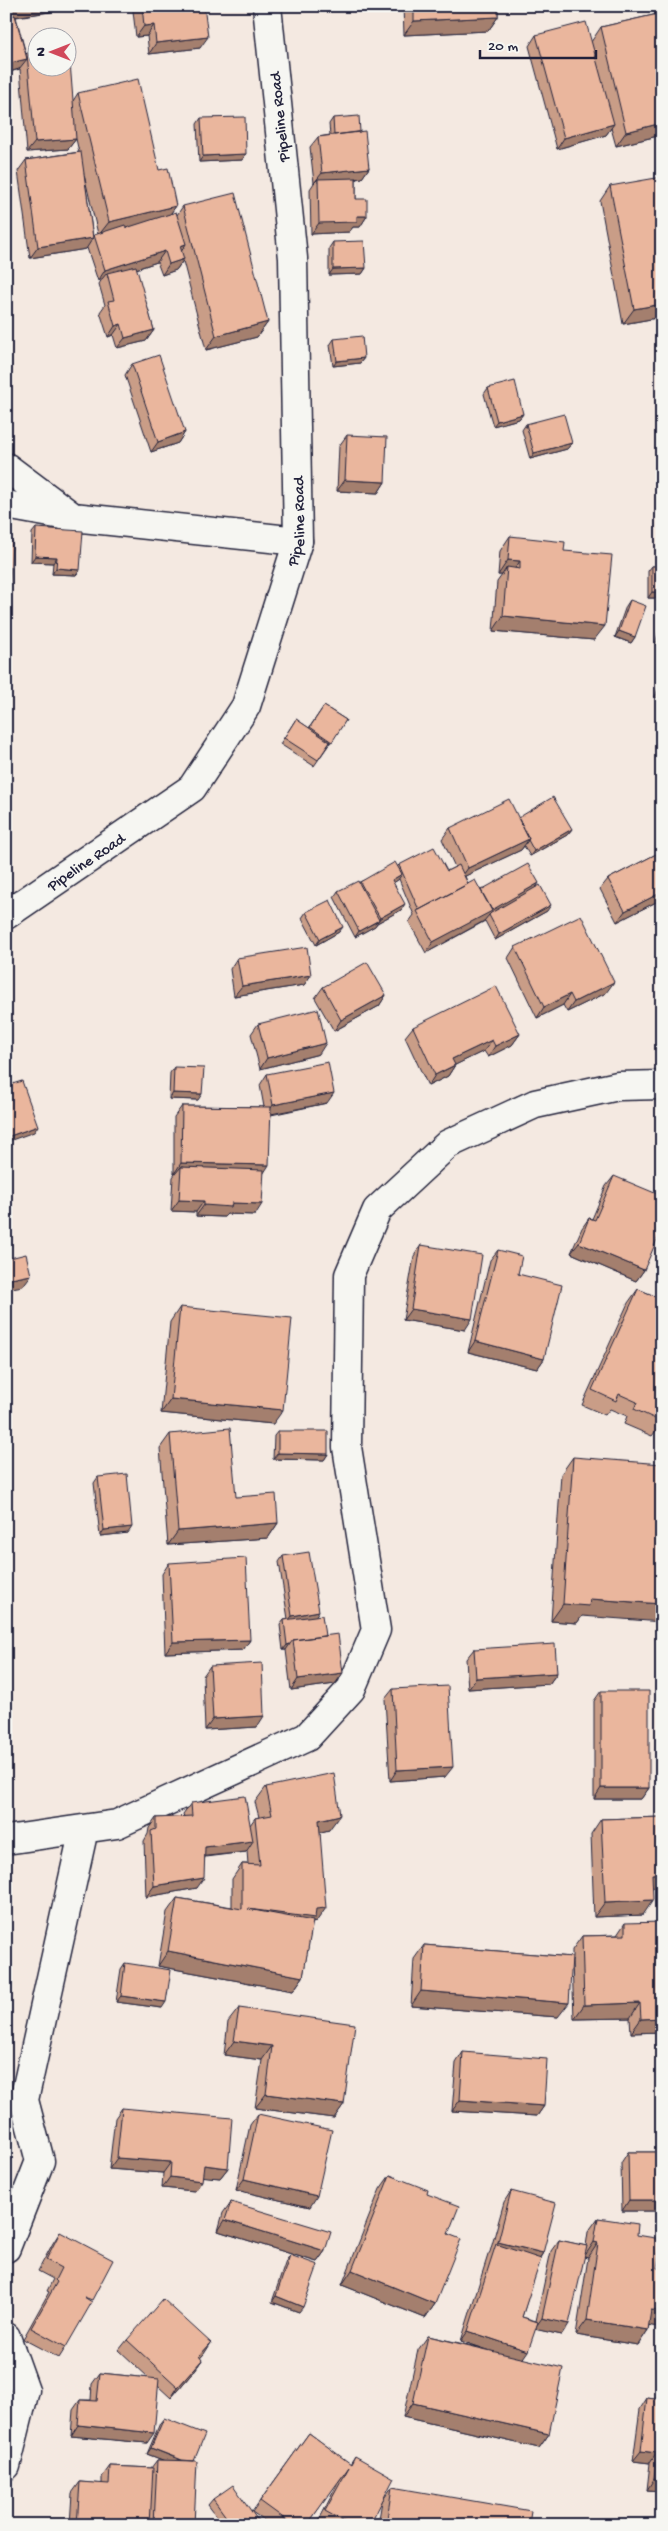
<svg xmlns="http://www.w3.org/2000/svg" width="668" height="2531" viewBox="0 0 668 2531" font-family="'Gochi Hand',sans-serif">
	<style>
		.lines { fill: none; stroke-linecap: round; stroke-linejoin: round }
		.street-casing { stroke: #22223b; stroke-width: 31 }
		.secondary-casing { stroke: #22223b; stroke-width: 31 }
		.street { stroke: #f6f6f2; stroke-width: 28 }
		.secondary { stroke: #f6f6f2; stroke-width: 28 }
		.wall { fill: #c99d87; stroke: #22223b; fill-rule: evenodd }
		.shaded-wall { fill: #a47f6e; stroke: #22223b }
		.building { fill: #eab69d; stroke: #22223b }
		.labels { text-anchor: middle; stroke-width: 4; stroke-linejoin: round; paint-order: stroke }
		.street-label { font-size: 16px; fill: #22223b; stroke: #f6f6f2 }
	</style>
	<rect width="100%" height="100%" fill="#f4e9e1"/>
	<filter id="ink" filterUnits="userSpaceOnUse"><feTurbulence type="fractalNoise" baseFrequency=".02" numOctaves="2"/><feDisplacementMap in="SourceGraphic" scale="10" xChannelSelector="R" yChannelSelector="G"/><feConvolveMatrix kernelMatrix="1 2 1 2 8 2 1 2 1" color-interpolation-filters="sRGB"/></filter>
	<g filter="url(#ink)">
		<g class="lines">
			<g class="street-casing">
				<path id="street" d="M6,467l64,48
					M6,505l67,12 225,24
					M6,1840l111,-16 190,-87 44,-48 25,-59 -29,-183 2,-172 28,-65 71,-66 87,-40 83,-18 44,-1
					M6,2248l34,-87 -16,-61 60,-271
					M6,2337l19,53 -19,76"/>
			</g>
			<g class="secondary-casing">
				<g id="secondary">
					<path id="s1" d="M6,915l186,-127 54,-82 52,-165 -5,-283 -26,-252"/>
				</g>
			</g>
			<use href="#street" class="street"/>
			<use href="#secondary" class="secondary"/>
		</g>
		<path class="wall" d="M6,6h66l-2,3 -54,8 10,37 1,-1 46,48 5,-8 81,77 17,36 -6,8 7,1 6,-9 85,116 -11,15 -51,13 -23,-89 -7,9 -14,5 -5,-13 -21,7 18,61 -8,11 -29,7 -4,-13 -5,2 -8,-25 5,-7 -6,-21 3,-5 -4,2 -11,-33 -1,1 -56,9 -12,-87 8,-11 53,-8 -3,-13 -8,10 -41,3 -7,-83 -14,4zM84,175l14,59 -4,1 -1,2z
			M83,6h121l-4,42 -51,6 -2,-18 -11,1 -3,-26 3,-4 -53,3z
			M403,6h95v11l-10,14 -84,4z
			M662,13v122l-46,11 -5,-18 -5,7 -49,14 -28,-103 7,-11 55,7 10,-15z
			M201,118l41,42 -43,2 -2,-38z
			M333,118l27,14 9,36 -7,10 -6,1v20l11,17 -7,11h-7l-4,5 -38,2 -1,-45 4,-6 -4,-36 8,-10 12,-2 -1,-11z
			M610,186l52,131 -39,7 -23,-123z
			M333,242l33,26 -4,6 -33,1v-27z
			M334,339l30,19 -4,5 -27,3 -3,-21z
			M132,364l53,68 -7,11 -27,9 -26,-77z
			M488,388l35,26 -4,5 -26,7 -9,-32z
			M526,424l46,19 -5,6 -37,10 -8,-29z
			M347,435l38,47 -7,11 -41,-2 2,-45z
			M36,528l44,42 -4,5 -24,-1 1,-11 -22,-1 1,-29z
			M510,536l54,15 30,89 -101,-9 4,-49 5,-7h-4l2,-24z
			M652,566h10v32h-14v-27z
			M630,600l5,37 -4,6 -16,-6 11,-31z
			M662,619v27l-7,-2z
			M662,675v24l-7,-2z
			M324,706l22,14 -32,46 -34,-22 16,-25 13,9z
			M518,818l54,11 -5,6 -37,21 -6,-10 -3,4 -56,26 3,8 13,6 56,-3 10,24 -52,29 -10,-19 -59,32 -17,-31 5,-7 -15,-36 -6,4 8,27 -24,13 -2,3 -20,11 -21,-40 4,-6 60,-25 1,-1 48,6 8,-4 -13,-28 8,-11z
			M662,851v48l-45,23 -17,-33 8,-10z
			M306,912l33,20 -23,13 -14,-27z
			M515,947l91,46 -39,19 -4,-7 -26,13 -29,-60z
			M237,958l74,17 -7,10 -70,11 -4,-27z
			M323,987l63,8 -7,11 -45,25 -19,-33z
			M258,1024l61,30 -59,15 -9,-35z
			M413,1027l107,7 -8,11 -24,12 -4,-6 -29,14 -7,11 -20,10 -23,-49z
			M174,1067l24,33 -29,-1 1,-26z
			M267,1074l60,29 -56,12 -8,59 -8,41 -28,-1 -3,3 -28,-1v-4l-25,-1 2,-34 2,-3h-1v-57l8,-11 82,1 -4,-22z
			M614,1176l30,94 -8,11 -65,-28 11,-25 7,-10 3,1 14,-33z
			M421,1245l44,85 -62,-10 11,-64z
			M498,1250l20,24 26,85 -7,10 -69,-17 22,-92z
			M638,1289l24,10v124l-10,13 -28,-12 3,-8 -17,-7 -5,6 -23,-10 46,-102z
			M180,1307l93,117 -112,-11 9,-91z
			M278,1431l50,23 -4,6 -51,-1 1,-23z
			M170,1434l66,63 42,26 -10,15 -100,7 -8,-97z
			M573,1457l9,159 -5,7 -26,-2 10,-147z
			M98,1477l30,56 -28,3 -6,-53z
			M283,1556l32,60 10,20 10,48 -44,6 -5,-40h-3l-3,-25 4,-5 4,-1 -9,-57z
			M169,1563l81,77 -7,10 -78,3 -3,-79z
			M474,1649l83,24 -8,11 -81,5 -2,-30z
			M210,1666l47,61 -52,3 -2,-54z
			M393,1689l52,88 -55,4 -5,-82z
			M601,1691l48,97 -8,11h-47v-98z
			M266,1787l63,43 -9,2 -4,90 -4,1 -9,54 -10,14 -135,-25 9,-54 10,-14 55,9v-28l10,-15h6l-1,-13 -1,1 -41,5 -8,31 -51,9 -2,-56 4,-7 1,-6 7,-10 28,-1 -1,-3 8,-11 59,22 5,-7 4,-1 -4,-15z
			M662,1817v71h-10l-9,27 -49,2 -3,-83 10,-15z
			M625,1923l37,109 -31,1 -1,-15 -56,1 -2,-59 -14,57 -147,-11 3,-47 10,-14 148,12v-7l10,-14 35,-1z
			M125,1963l37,45 -46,-6 5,-33z
			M239,2008l105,96 -10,14 -79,-10 7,-48 -38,-5 4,-33z
			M463,2052l81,54 -7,10 -85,-5 4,-48z
			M122,2108l106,60 -8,10 -17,-2 -8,15 -33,-3 1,-15 -54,-4 6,-51z
			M258,2114l52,93 -74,-17 14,-65z
			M628,2152h34v65h-6v-6h-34l-1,-48z
			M390,2175l37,19 21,40 -13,70 -10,14 -83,-33 38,-96z
			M511,2191l32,62 -3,5 -18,59 14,4 15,-70 8,-11 27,6 2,-14 10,-14 39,17 20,33 5,1v53l-4,5 -9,-2 -1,5 -10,15 -62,-10 12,-77 -4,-1 -22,78 -27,-6 -12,29 26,76 -10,14 -136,-31 15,-67 10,-14 54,12 -21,-7 27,-86 2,-3 14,-50z
			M231,2202l94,49 -8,11 -99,-31 5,-18z
			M60,2232l6,115 -7,11 -36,-19 26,-47 -2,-1 6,-12 -15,-8 15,-28z
			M290,2255l9,57 -27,-10 14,-41z
			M127,2340l77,14 -4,4 2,2 -7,10 -24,28 -13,-12 -11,57 -76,-7 2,-26 7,-10h11l1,-16 8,-11 49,5 -30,-28z
			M647,2398l15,2v91l-15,-1 3,-27 -17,-2 7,-52z
			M164,2418l30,43v64h-124l2,-32 8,-11 22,2v-7l8,-11 41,2 6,-8h6l-16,-6 13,-31z
			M309,2433l41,31 5,-8 15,69h-47l-5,-3 23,-45 -34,48h-36l-19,-13z
			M392,2487l137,38h-151l4,-24z
			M213,2499l48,26h-38l-15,-20z"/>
		<path class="shaded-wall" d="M24,6h48l-2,3 -64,9v-6l3,-4z
			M86,6h50v1l-53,3z
			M498,17l-10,14 -84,4 10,-14z
			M154,25l-7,11 -11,1 8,-11z
			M208,37l-8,11 -51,6 7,-11z
			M27,59l-8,10 -13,4v-9z
			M662,123v12l-46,11 10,-14z
			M614,124l-8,11 -49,14 7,-11z
			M76,139l-8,10 -41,3 8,-10z
			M246,154l-4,6 -43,2 4,-6z
			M369,168l-7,10 -44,5v-4l-4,4 8,-10z
			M176,206l-10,14 -68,16 11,-14z
			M357,216h10l-7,11h-7l-4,5 -38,2 8,-11z
			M93,238l-7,11 -56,9 8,-11z
			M186,244l-7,11 1,-9z
			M165,251l-8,11 -49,16 -1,-5 -5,6 -4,2 7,-11z
			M184,259l-8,11 -14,5 7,-11z
			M366,268l-4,6 -33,1 4,-6z
			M662,304v13l-39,7 11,-15z
			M268,322l-11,15 -51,13 10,-14z
			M121,324l-8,11 -5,2 7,-11z
			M154,330l-8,11 -29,7 8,-10z
			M364,358l-4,5 -27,3 4,-5z
			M523,414l-4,5 -26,7 4,-5z
			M185,432l-7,11 -27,9 7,-10z
			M572,443l-5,6 -37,10 4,-6z
			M345,480l40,2 -7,11 -41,-2z
			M35,556l22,1 -4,6 -22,-1z
			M508,560l12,1 -10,15 -3,-9 -5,8h-4z
			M56,568l24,2 -4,5 -24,-1z
			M6,583h4l-4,5z
			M652,592h10v6h-14z
			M503,616l102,10 -11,14 -101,-9z
			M619,631l16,6 -4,6 -16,-6z
			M662,634v12l-7,-2z
			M662,687v12l-7,-2z
			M572,829l-5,6 -37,21 4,-5z
			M529,839l-8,11 -60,28 7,-10z
			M402,874l-4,6 -10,6 4,-6z
			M539,883l-4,6 -46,26 -5,6 -58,32 7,-11z
			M662,892v7l-45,23 8,-11z
			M405,904l-4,6 -24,13 -2,3 -20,11 4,-6 19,-10 2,-3z
			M551,905l-4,6 -52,29 4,-6z
			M343,927l-4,5 -23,13 4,-6z
			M311,975l-7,10 -70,11 8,-10z
			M614,982l-8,11 -39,19 7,-10z
			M570,994l-7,11 -26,13 7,-11z
			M386,995l-7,11 -45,25 7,-11z
			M520,1034l-8,11 -24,12 7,-11z
			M492,1040l-8,11 -39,19 7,-11z
			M326,1043l-7,11 -59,15 7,-11z
			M455,1065l-7,11 -20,10 7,-11z
			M173,1093l29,1 -4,6 -29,-1z
			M334,1093l-7,10 -61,12 7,-10z
			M38,1126l-4,6 -28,10 1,-5z
			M181,1163l88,2 -7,11 -81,-9 -6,7h-1z
			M179,1200l25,1 -8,11 -25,-1z
			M232,1203l30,1 -7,11 -28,-1 -3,3 -28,-1 8,-11z
			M579,1243l65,27 -8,11 -65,-28z
			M31,1275l-8,11 -17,3v-9z
			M411,1309l61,10 -7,11 -62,-10z
			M475,1341l69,18 -7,10 -69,-17z
			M171,1399l112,11 -10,14 -112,-11z
			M278,1453l50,1 -4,6 -51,-1z
			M278,1523l-10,15 -100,7 10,-14z
			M132,1527l-4,6 -28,3 4,-6z
			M590,1599l72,5v18l-80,-6 -5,7 -26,-2 12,-17z
			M319,1611l-4,6 -27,4 4,-5z
			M250,1640l-7,10 -78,3 8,-11z
			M290,1644l-4,6h-3l4,-5z
			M343,1673l-8,11 -44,6 7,-11z
			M557,1673l-8,11 -81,5 8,-11z
			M264,1716l-7,11 -52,3 8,-11z
			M453,1767l-8,10 -55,4 7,-11z
			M601,1788h48l-8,11h-47z
			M340,1815l-11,15 -20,5 10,-15z
			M253,1841l-7,11 -48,5 7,-10z
			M662,1873v15h-21l11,-14z
			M204,1878l-7,10 -51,9 8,-11z
			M653,1900l-10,15 -49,2 11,-15z
			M326,1908l-10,14 -4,1 -64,-14z
			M168,1951l135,26 -10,14 -135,-25z
			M421,1991l148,12 -11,14 -147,-11z
			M121,1996l45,6 -4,6 -46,-6z
			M640,2003l-10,15 -56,1 10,-14z
			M662,2018v14l-31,1 10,-14z
			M234,2041l38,5 -10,14 -38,-5z
			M266,2094l78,10 -10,14 -79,-10z
			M460,2100l84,6 -7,10 -85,-5z
			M117,2158l54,4 -8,11 -54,-4z
			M204,2165l24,3 -8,10 -24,-2z
			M170,2177l32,4 -7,10 -33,-3z
			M244,2179l73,17 -7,11 -74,-17z
			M629,2200h33v3l-6,8h-34z
			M662,2209v8h-6z
			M225,2220l100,31 -8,11 -99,-31z
			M498,2242l45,11 -8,11 -39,-19z
			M594,2242l4,1 -10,15 -4,-1z
			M352,2270l83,34 -10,14 -83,-33z
			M276,2296l27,11 -4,5 -27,-10z
			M651,2310l11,1v11l-4,5 -17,-3z
			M542,2318l27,6 -7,11 -28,-6z
			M587,2320l61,10 -10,15 -62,-10z
			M468,2331l60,20 -7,10 -60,-20z
			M211,2343l-7,11 -12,13 7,-11z
			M202,2360l-7,10 -24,28 7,-11z
			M413,2403l136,31 -10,14 -136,-31z
			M78,2425l76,8 -7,10 -76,-7z
			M151,2448l42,17 -4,5 -42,-16z
			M641,2451l16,2 -7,10 -17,-2z
			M654,2479l8,1v11l-15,-1z"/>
		<path class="building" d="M9,6h15l-15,2z
			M142,6h62l4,31 -52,6 -2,-18 -10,1z
			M414,6h84v11l-84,4z
			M662,13v110l-36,9 -25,-105z
			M15,15l12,44 -21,5v-47z
			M586,22l28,102 -50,14 -28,-103z
			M68,49h1l7,90 -41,3 -8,-89 11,-1v16h30z
			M138,79l21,91 9,-2 8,38 -67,16 -31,-129z
			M359,116l1,16 -26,3 -1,-17z
			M245,117l1,37 -43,2 -2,-38z
			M365,131l4,37 -47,5 -4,-36z
			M81,152l12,86 -55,9 -12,-87z
			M662,177v127l-28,5 -24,-123z
			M356,178v21h11v17h-10v6l-38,1 -1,-44z
			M235,193l33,129 -52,14 -33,-130z
			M176,212l10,32 -6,2 4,13 -15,5 -4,-13 -60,19 -11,-35 31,-10 1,3z
			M364,241l2,27 -33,1v-27z
			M136,266l18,64 -29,8 -4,-14 -6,2 -7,-25 6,-1 -7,-27z
			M362,336l2,22 -27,3 -3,-22z
			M159,355l26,77 -27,10 -26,-78z
			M515,381l8,33 -26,7 -9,-33z
			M564,414l8,29 -38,10 -8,-29z
			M347,435l40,2 -2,45 -40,-2z
			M36,528l47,3 -3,39 -24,-2 1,-11 -22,-1z
			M510,536l55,6 -1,9 48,4 -7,71 -102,-10 4,-49 13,2v-8l-12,-1z
			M6,541h6l-2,42h-4z
			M652,566h10v26h-10z
			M630,600l16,6 -11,31 -16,-6z
			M324,706l22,14 -14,22 -22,-15z
			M296,719l34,23 -12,18 -34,-22z
			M553,797l19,32 -38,22 -6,-11 1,-1 -11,-21z
			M509,799l20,40 -61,29 -18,-40z
			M434,847l13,24 12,-6 9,19 -49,26 -20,-45z
			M662,851v41l-37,19 -17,-32z
			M395,862l7,12 -10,6 13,24 -25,14 -20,-36z
			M528,864l11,19 -47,27 -11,-20z
			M475,880l17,31 -59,31 -16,-31z
			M358,881l21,39 -20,11 -21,-40z
			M540,885l11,20 -52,29 -10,-19 2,-2z
			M330,900l13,27 -23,12 -14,-27z
			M581,915l33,67 -40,20 -4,-8 -26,13 -29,-60z
			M307,947l4,28 -69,11 -5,-28z
			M367,962l19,33 -45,25 -18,-33z
			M496,986l24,48 -25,12 -3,-6 -40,19 3,6 -20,10 -22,-48z
			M318,1009l8,34 -59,15 -9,-34z
			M328,1062l6,31 -61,12 -6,-31z
			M174,1067l30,1 -2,26 -29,-1z
			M22,1081l16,45 -31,11 -1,-51z
			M182,1106l89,1 -2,58 -88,-2z
			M181,1167l83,3 -2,34 -30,-1 -1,4 -27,-2v-4l-25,-1z
			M614,1176l48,20v32l-18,42 -65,-27 10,-25 6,2z
			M421,1245l61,10 -10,64 -61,-10z
			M498,1250l24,6 -4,18 44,11 -18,74 -69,-18z
			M26,1254l5,21 -25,5v-21z
			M638,1289l24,10v123l-28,-13 3,-7 -18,-8 -3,7 -24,-11z
			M180,1307l112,11 -9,92 -112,-11z
			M230,1428l6,69 40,-3 2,29 -100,8 -8,-97z
			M278,1431h50v23l-50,-1z
			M573,1457l89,7v140l-72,-5 -1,7 -26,-2z
			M127,1474l5,53 -28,3 -6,-53z
			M309,1552l10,59 -27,5 -9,-60z
			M246,1558l4,82 -77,2 -4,-79z
			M322,1615l3,21 -32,4 -3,4 -3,1 -3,-25z
			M338,1634l5,39 -45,6 -5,-39z
			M555,1644l2,29 -81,5 -2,-29z
			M262,1663l2,53 -51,3 -3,-53z
			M448,1686l5,81 -56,3 -4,-81z
			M601,1691h48v97h-48z
			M334,1773l6,42 -21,5 7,88 -10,1 -1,9 -67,-9 65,12 -10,56 -135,-26 9,-53 65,11v-45l18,1 -5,-47 17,-3 -6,-28z
			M245,1796l8,45 -48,6 -1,31 -50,8 -3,-55 5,-2v-11l36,-2 -1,-13z
			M662,1817v56l-10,1 1,26 -48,2 -4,-83z
			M662,1922v96l-21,1 -1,-16 -56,2 -2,-69 43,-1v-12z
			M424,1945l148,12 -3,46 -148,-12z
			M125,1963l46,7 -5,32 -45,-6z
			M239,2008l116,16 -11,80 -78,-10 6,-48 -38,-5z
			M463,2052l84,7 -3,47 -84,-6z
			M122,2108l110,10 -4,50 -24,-3 -2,16 -32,-4 1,-15 -54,-4z
			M258,2114l74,16 -15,66 -73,-17z
			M628,2152h34v48h-33z
			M390,2175l38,15 -1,4 32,12 -11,28 13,5 -26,65 -83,-34z
			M511,2191l45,12 -13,50 -45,-11z
			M231,2202l100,30 -6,19 -100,-31z
			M598,2218l40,6 -1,11 24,4 -4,29 5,1v42l-11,-1 -3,20 -61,-10 11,-77 -4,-1z
			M60,2232l53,28 -21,40 -8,-3 8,5 -26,45 -35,-19 26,-46 -2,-2 6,-12 -15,-8z
			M559,2240l28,6 -18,78 -27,-6z
			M496,2244l45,15 -19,58 16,5 -10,29 -60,-20z
			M290,2255l28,10 -15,42 -27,-11z
			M163,2299l48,44 -12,13 3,4 -24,27 -51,-47z
			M428,2336l135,32 -14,66 -136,-31z
			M100,2373l59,6 -5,54 -76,-8 2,-25 17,1z
			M647,2398l15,2v80l-8,-1 3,-26 -16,-2z
			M164,2418l41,16 -11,27 -12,-1 -31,-12z
			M309,2433l42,31 4,-8 39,22 -24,47h-20l-25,-14 24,-44 -42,58h-14l-33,-24z
			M157,2460l40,1 -3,64h-40z
			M110,2466l43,2 -3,57h-73l3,-43 29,2z
			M233,2485l28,40h-29l-19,-26z
			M392,2487l139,24 -2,14h-143z"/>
	</g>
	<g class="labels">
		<g class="street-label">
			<text transform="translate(278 117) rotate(-96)" y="6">Pipeline Road</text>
			<text dy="6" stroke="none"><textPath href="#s1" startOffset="516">Pipeline Road</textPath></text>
			<text dy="6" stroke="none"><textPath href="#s1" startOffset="96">Pipeline Road</textPath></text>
		</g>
	</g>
	<rect width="668" height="2531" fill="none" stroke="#f6f6f2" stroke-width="25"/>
	<rect x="12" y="12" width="643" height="2506" fill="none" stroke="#22223b" stroke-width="2" filter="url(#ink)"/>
	<g transform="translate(52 52) rotate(270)"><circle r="24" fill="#f6f6f2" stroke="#a1a1a9"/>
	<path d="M0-4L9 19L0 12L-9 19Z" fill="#d1495b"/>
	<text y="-8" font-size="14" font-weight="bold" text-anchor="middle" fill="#22223b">N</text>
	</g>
	<path d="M480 50v8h116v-8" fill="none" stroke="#22223b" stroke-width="2.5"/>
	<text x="488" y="50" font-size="15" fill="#22223b" stroke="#f6f6f2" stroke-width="4" paint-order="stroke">20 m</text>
</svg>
